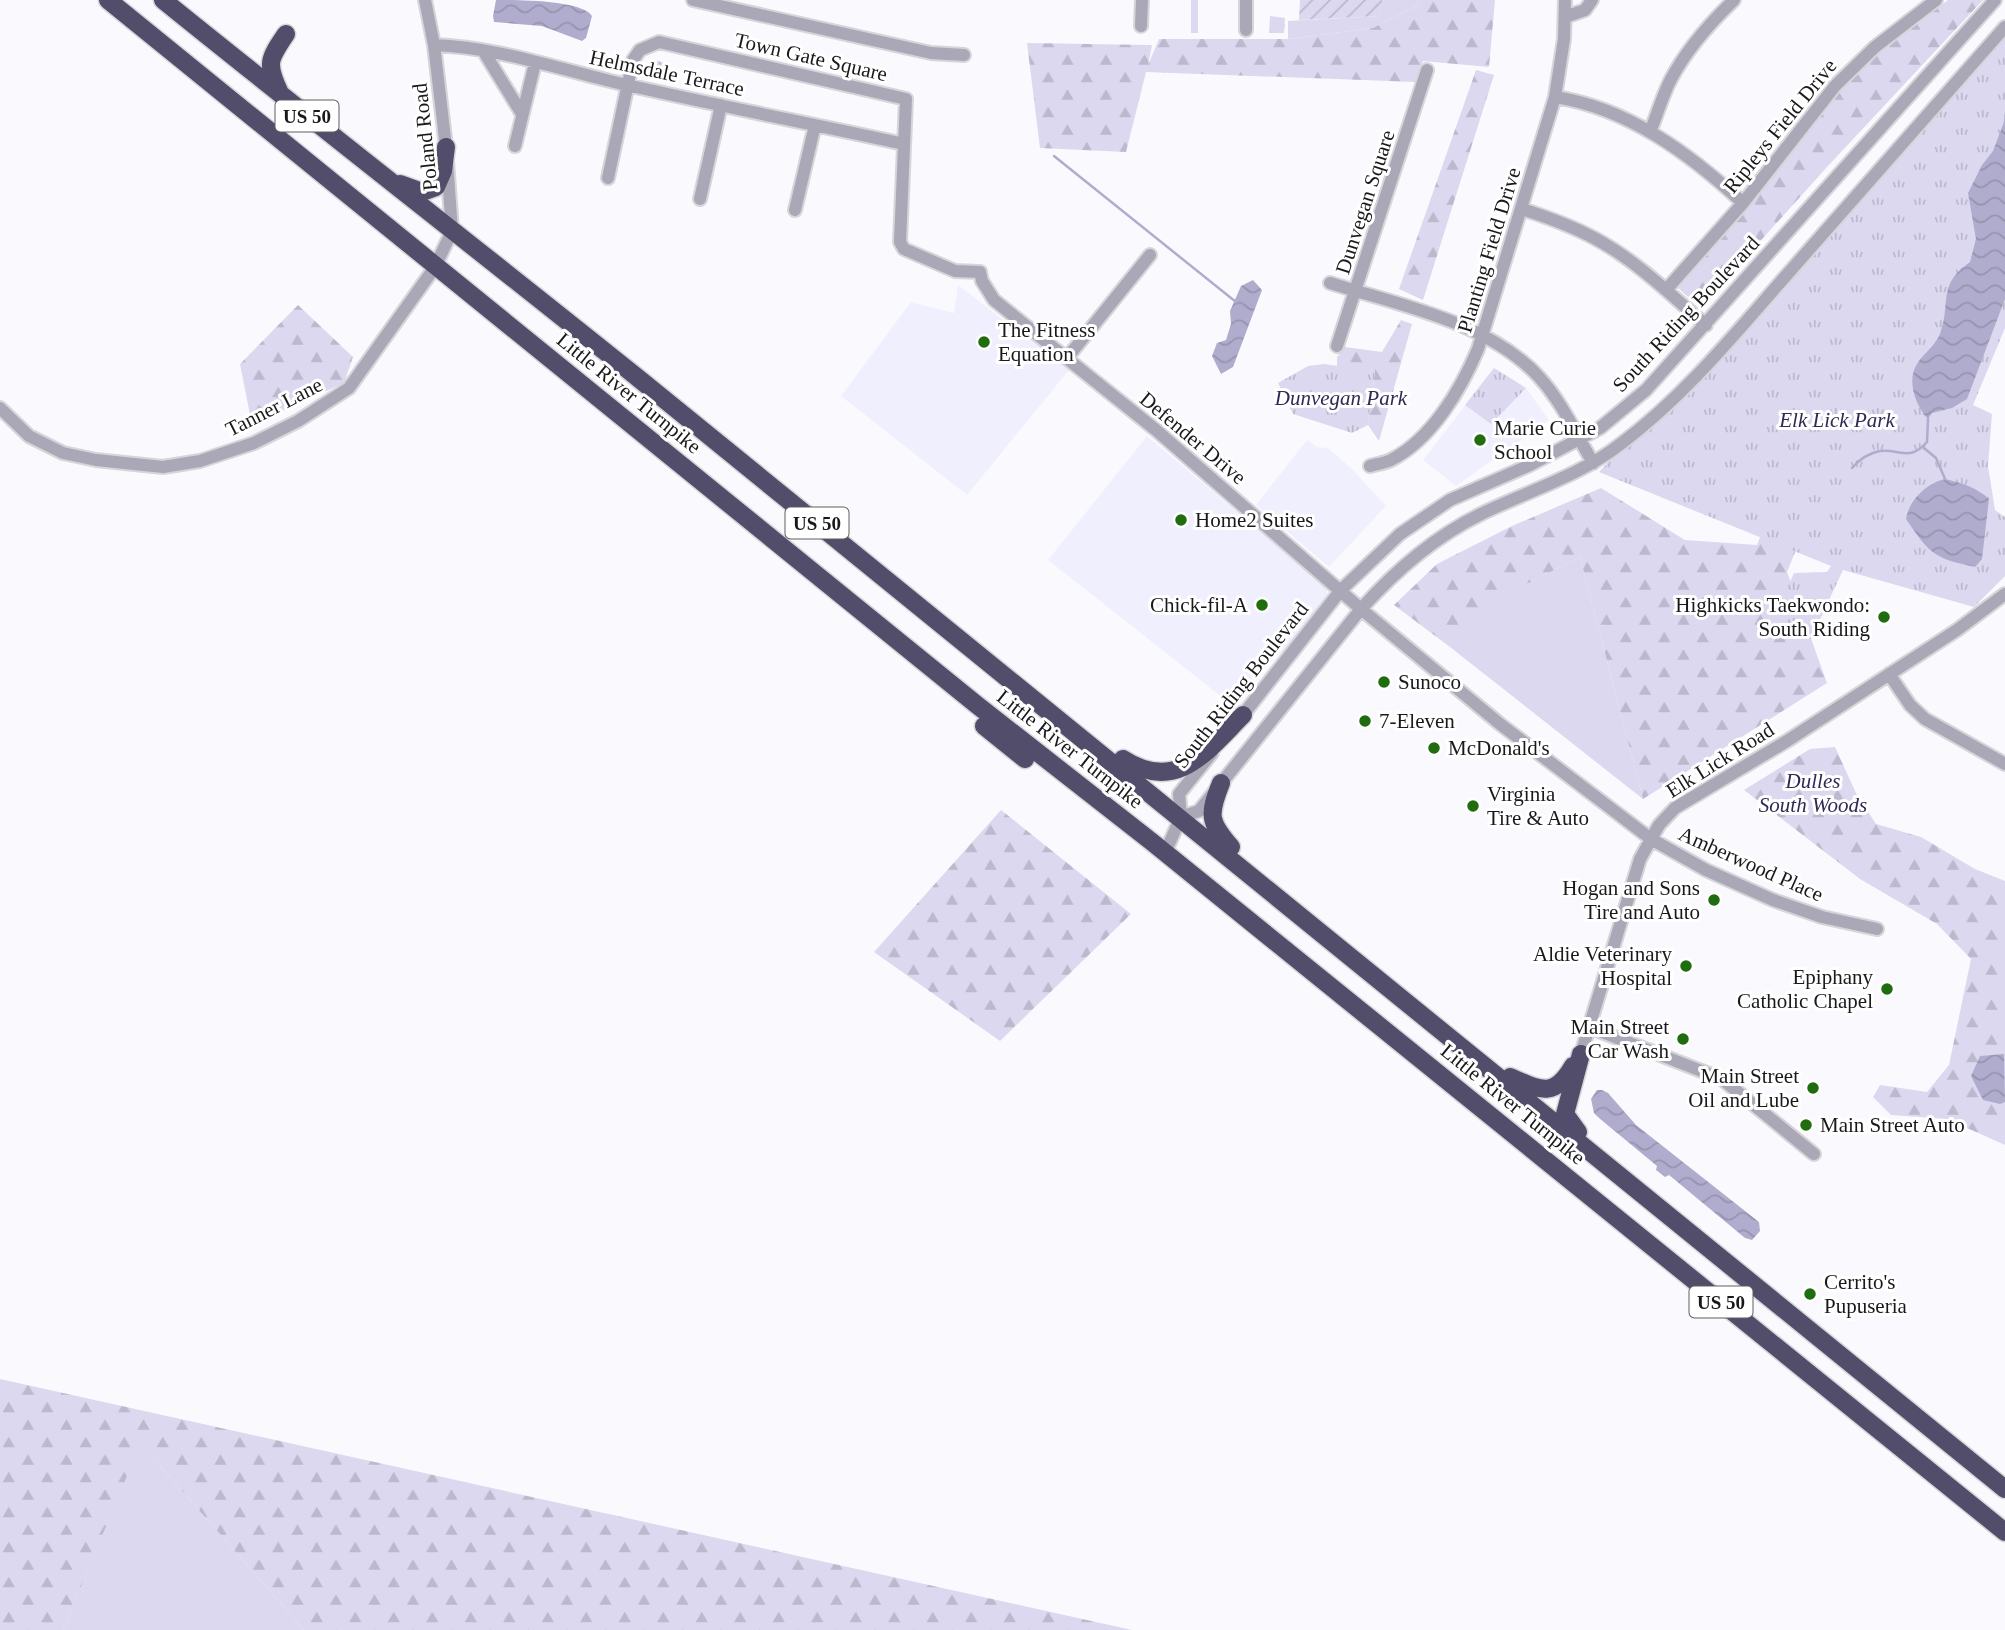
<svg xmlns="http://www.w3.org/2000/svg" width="2005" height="1630" viewBox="0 0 2005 1630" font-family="'Times New Roman',serif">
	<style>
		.built { fill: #f0effe }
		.grass { fill: #dbd8f0 }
		.forest { fill: url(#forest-firs) }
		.park { fill: url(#park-tufts) }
		.garden { fill: url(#garden-furrows) }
		.water { fill: url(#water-waves) }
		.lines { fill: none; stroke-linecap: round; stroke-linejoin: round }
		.stream { stroke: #b0accd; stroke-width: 2.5 }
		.minor-casing { stroke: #d6d6da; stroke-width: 16 }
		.highway-casing { stroke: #d6d6da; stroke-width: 21 }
		.minor { stroke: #aaa8b7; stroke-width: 12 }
		.highway { stroke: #514d6a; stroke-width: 18 }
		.poi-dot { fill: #206d0f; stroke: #fff; stroke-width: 2.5 }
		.labels { text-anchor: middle; stroke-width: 6; stroke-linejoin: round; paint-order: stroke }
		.shield { fill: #fff; stroke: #5e5e5f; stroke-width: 2 }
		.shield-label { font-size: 19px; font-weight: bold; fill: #19191b }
		.street-label { font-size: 21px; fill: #19191b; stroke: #fff }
		.poi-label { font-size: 21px; fill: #19191b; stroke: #fff; text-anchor: start }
		.park-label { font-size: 21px; font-style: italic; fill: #312854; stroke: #fff }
	</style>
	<defs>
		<pattern id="forest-firs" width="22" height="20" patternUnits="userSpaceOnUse" patternTransform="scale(1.75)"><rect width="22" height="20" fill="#dbd8f0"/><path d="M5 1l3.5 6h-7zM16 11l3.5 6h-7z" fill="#bbb9cd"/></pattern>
		<pattern id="park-tufts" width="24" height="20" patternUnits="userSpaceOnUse" patternTransform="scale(1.75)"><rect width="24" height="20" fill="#dbd8f0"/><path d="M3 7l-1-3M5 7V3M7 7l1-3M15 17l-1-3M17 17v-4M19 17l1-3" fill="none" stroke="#bbb9cd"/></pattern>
		<pattern id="garden-furrows" width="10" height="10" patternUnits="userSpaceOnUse" patternTransform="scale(1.75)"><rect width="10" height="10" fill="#dbd8f0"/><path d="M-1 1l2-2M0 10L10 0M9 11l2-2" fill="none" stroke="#bbb9cd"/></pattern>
		<pattern id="water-waves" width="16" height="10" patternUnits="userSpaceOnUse" patternTransform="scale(1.75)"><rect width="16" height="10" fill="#b0accd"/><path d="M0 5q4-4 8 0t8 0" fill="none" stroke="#9793af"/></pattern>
	</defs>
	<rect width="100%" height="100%" fill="#fafafe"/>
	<path class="built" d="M958,285l111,85 -102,125 -126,-99 70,-94 43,11z
		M1494,368l32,20 23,32 -93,66 -33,-26z
		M1147,436l179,151 2,9 -38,48 -30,28 -28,33 -184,-145z
		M1307,440l10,7 11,1 25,22 33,36 -57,61 -73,-62z"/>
	<path class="grass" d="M1191,0h7v33h-7z
		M1381,0h39l-2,5 -45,23 -85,11v-18l92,-5z
		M1580,557l63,242 -193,-152 16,-33z
		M137,1451l17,8 150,171h-241z"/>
	<path class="forest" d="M1420,0h75l-6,67 -66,-6 -8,21 -269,-10 -20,80 -86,-4 -13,-105 125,2 -4,20 11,-26h129l85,-11 45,-23z
		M1948,0h35l-156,167 -127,141 -22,-20 132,-159 43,-55z
		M1476,70l18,5 -71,225 -24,-11z
		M298,305l55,52 -9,26 -92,42 -12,-61z
		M1401,320l11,4 -33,117 -11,-16 7,-54 -38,-4v-10l8,-10 37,5z
		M1601,488l84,52 72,5 15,-38 45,-8 -30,73 40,111 -184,116 -63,-242 -113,57 -17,33 -56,-42 43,-41 75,-38z
		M1835,747l21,46 20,31 45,13 54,32 30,12v264l-58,-26 -56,-4 -18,-18 7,-12 47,7 22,-27 22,-106 -34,-35 -77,-45 -116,-89 66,-41z
		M1001,810l130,104 -131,127 -126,-89z
		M0,1379l1132,251h-828l-150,-171 -17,-7 -74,178h-63z"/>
	<path class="park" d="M1270,16l15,2 -1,15h-15z
		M2005,33v295l-32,77 19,9 -4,52 7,44 10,7v59l-31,31 -131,-37 -32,69 -36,-8 1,-19 18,-39 33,-1 4,-6 -232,-94z
		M653,60l13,3 -4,17 -13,-3z
		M1324,364l51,7 -7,54 -16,8 -59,-19 -15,-31 30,-17z
		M1494,368l32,20 -35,36 -26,-19z"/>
	<path class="garden" d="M1300,0h82l-2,16 -81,4z"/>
	<path class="water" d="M496,0c22,0 86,0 96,16l-6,22 -4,3 -40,-15 -48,-4 -1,-6z
		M2005,111v188l-38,100 -15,9 -20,5 -4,6c-12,-13 -22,-38 -11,-55 6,-10 18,-18 23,-30 12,-32 -4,-48 30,-72l6,-23 -8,-46 14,-28 11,-14 11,-29z
		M1253,280l9,10 -29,77 -12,7 -9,-18 5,-13 9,-3 5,-16 -1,-13 11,-25z
		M1945,479c17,4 31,8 44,20l-7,60 -7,8c-42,-9 -45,-13 -69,-48 3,-19 21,-36 39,-40z
		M2004,1054l1,48 -5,2 -17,-4 -12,-24 9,-20z
		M1597,1090h5l6,3 28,32 123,97 1,9 -8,9 -7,-2 -76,-63 -4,2 -9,-7 1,-4 -58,-48 -5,-5 -3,-14z"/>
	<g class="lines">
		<path class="stream" d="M1054,156l182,146
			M1924,448l12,10 9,21
			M1852,468c7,-8 17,-15 28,-17 21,-2 29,11 47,-9l1,-23"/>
		<g class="minor-casing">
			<path id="minor" d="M693,0l238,53 33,2
				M1246,0v30
				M1565,17l20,-7 7,-10
				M1141,26l1,-26
				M434,45c65,2 130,26 193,40 93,21 185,39 277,59
				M484,52l38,62
				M1555,97c73,11 135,57 188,106
				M1650,132c7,-17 12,-35 20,-51 16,-31 39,-57 64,-81
				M515,146l20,-83
				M608,178l25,-118 7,-10 19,-8 247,57 -6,143 4,7 51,22 25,1 2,9 12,19 162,130 205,179 139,115 151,115 55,31 67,30 49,17 55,12
				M700,199l21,-94
				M1522,209c28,9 56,19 81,34 38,22 70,54 103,82
				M795,210l20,-85
				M1330,283c69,22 159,39 209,94 23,25 37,57 54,86
				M1666,290l77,-87 92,-117 40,-39 61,-47
				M1337,346l90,-276
				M1067,358l83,-103
				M0,408l29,28 34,17 33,7 67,7 37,-6 54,-18 44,-22 51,-33 86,-121 17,-36 -6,-84 -12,-102 -9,-45
				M1370,466c7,-2 15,-3 21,-6 41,-21 70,-71 87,-111l77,-252 9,-58 1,-39
				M1889,674l21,31 15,14 80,45
				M1239,720l102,-130 59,-56 50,-34 80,-35 70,-37 46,-38 349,-390
				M1181,817l18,-6 162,-202c34,-38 73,-72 120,-95 47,-23 99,-38 141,-71 65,-49 116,-113 170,-174 71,-81 142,-161 213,-242
				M1165,853l16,-36 -2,-23 33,-41
				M1589,1027l133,52 92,75
				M1581,1054l59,-195 19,-34 16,-17 112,-67 170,-111 48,-36"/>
		</g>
		<g class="highway-casing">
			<path id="highway" d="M108,0l869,705 175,137 853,690
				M163,0c157,127 317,251 475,378 458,368 913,739 1367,1111
				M279,91c-13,-28 -10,-32 7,-57
				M400,184l22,8 14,-5 7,-16 3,-24
				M984,726l41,33
				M1123,759c54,35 84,-8 120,-44
				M1221,783c-13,32 -12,39 10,64
				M1510,1077c30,13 44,22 63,-11
				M1578,1132l-13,-18 16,-60"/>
		</g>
		<use href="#minor" class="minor"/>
		<use href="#highway" class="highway"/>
	</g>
	<g class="poi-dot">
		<circle cx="984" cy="342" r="7"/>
		<circle cx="1480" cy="440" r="7"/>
		<circle cx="1181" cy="520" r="7"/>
		<circle cx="1262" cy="605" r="7"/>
		<circle cx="1884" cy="617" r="7"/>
		<circle cx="1384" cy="682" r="7"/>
		<circle cx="1365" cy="721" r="7"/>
		<circle cx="1434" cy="748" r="7"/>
		<circle cx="1473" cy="806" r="7"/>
		<circle cx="1714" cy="900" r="7"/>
		<circle cx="1686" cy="966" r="7"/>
		<circle cx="1887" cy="989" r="7"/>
		<circle cx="1683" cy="1039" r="7"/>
		<circle cx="1813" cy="1088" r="7"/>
		<circle cx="1806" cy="1125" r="7"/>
		<circle cx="1810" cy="1294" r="7"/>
	</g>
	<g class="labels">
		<g class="shield">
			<rect x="275.5" y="100.5" width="63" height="31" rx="5"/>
			<rect x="785.5" y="507.5" width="63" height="31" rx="5"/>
			<rect x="1689.5" y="1286.5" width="63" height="31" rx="5"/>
		</g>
		<g class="shield-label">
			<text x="307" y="123">US 50</text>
			<text x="817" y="530">US 50</text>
			<text x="1721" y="1309">US 50</text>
		</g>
		<g class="street-label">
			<text transform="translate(811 57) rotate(13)" y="7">Town Gate Square</text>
			<text transform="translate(667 73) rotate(12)" y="7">Helmsdale Terrace</text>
			<text transform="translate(1780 126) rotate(-51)" y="7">Ripleys Field Drive</text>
			<text transform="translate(425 137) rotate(-96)" y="7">Poland Road</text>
			<text transform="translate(1365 202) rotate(-72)" y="7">Dunvegan Square</text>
			<text transform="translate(1489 250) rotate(-73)" y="7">Planting Field Drive</text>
			<text transform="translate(1686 314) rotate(-47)" y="7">South Riding Boulevard</text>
			<text transform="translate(629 393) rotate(39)" y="7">Little River Turnpike</text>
			<text transform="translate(274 407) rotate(-27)" y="7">Tanner Lane</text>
			<text transform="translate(1193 438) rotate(40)" y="7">Defender Drive</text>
			<text transform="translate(1241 685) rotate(-52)" y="7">South Riding Boulevard</text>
			<text transform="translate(1070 749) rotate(38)" y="7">Little River Turnpike</text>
			<text transform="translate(1720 760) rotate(-32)" y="7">Elk Lick Road</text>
			<text transform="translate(1751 864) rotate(24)" y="7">Amberwood Place</text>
			<text transform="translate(1513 1104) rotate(39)" y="7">Little River Turnpike</text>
		</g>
		<g class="poi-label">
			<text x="998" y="337">The Fitness<tspan x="998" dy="24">Equation</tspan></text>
			<text x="1494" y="435">Marie Curie<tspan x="1494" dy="24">School</tspan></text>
			<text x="1195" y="527">Home2 Suites</text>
			<text x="1248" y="612" text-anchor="end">Chick-fil-A</text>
			<text x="1870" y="612" text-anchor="end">Highkicks Taekwondo:<tspan x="1870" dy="24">South Riding</tspan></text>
			<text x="1398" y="689">Sunoco</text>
			<text x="1379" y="728">7-Eleven</text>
			<text x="1448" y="755">McDonald's</text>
			<text x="1487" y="801">Virginia<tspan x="1487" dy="24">Tire &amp; Auto</tspan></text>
			<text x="1700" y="895" text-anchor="end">Hogan and Sons<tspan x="1700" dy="24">Tire and Auto</tspan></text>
			<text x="1672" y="961" text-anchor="end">Aldie Veterinary<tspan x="1672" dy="24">Hospital</tspan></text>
			<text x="1873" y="984" text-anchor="end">Epiphany<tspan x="1873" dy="24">Catholic Chapel</tspan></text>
			<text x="1669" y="1034" text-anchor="end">Main Street<tspan x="1669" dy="24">Car Wash</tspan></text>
			<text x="1799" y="1083" text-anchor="end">Main Street<tspan x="1799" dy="24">Oil and Lube</tspan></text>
			<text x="1820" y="1132">Main Street Auto</text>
			<text x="1824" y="1289">Cerrito's<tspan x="1824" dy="24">Pupuseria</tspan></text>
		</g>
		<g class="park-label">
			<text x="1341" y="405">Dunvegan Park</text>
			<text x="1837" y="427">Elk Lick Park</text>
			<text x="1813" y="788">Dulles<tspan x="1813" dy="24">South Woods</tspan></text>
		</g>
	</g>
</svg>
